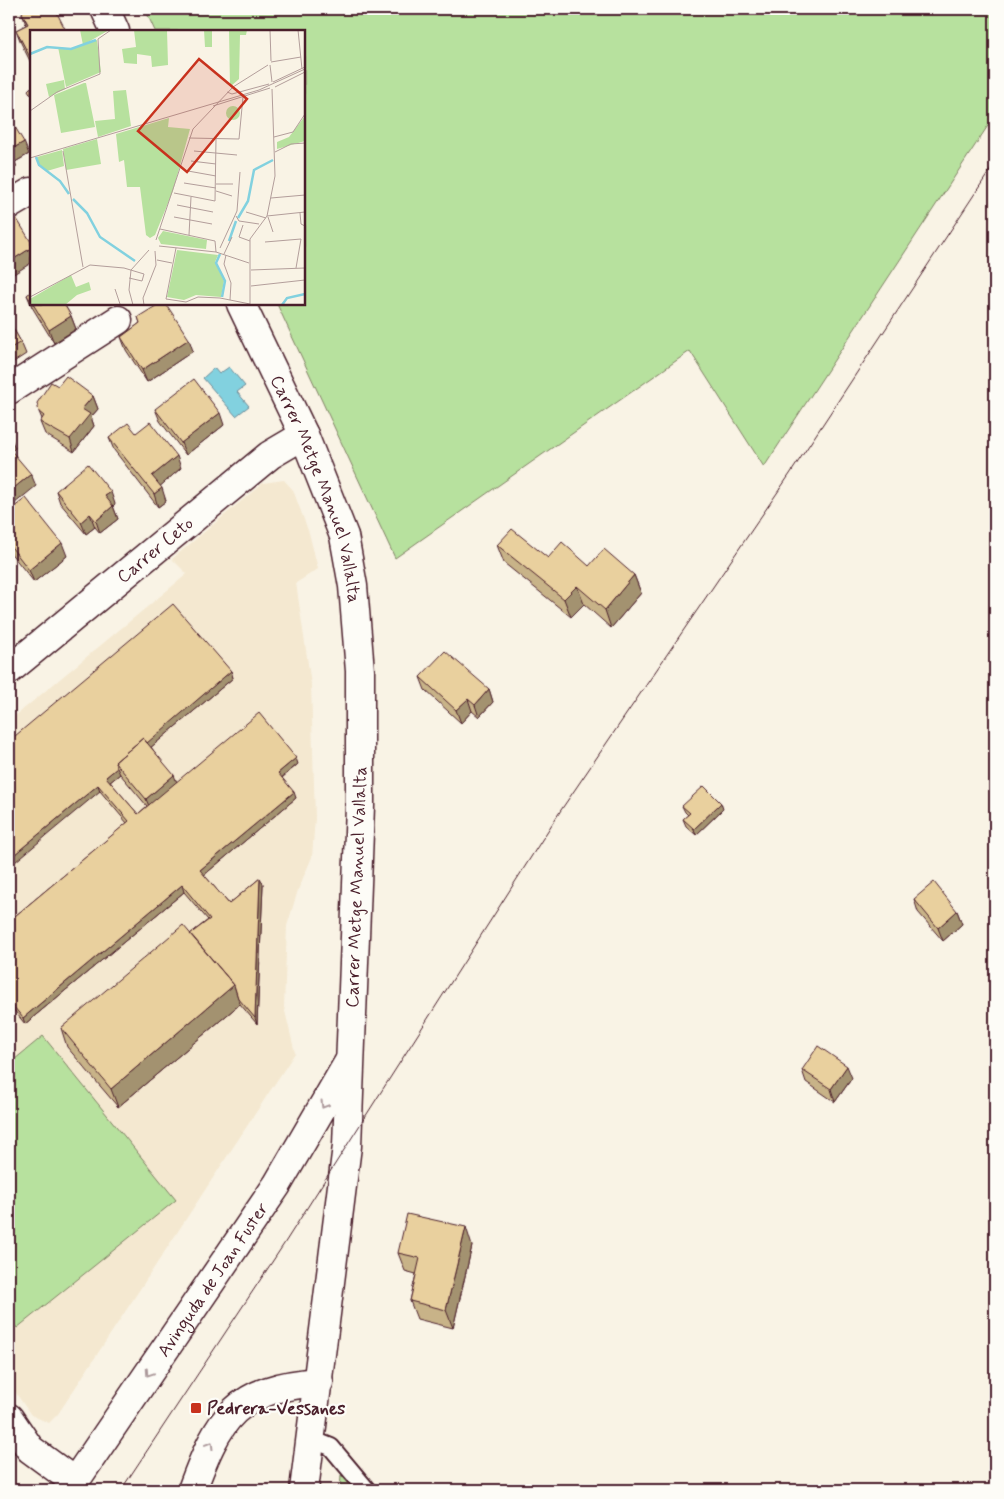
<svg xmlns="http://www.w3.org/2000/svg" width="1004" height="1499" viewBox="0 0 1004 1499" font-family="Mynerve,sans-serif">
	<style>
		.built { fill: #f4e8d0 }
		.green { fill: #b7e19e; stroke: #808064 }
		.water { fill: #82d1df; stroke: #6c8a97 }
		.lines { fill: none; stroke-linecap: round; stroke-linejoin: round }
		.service-casing { stroke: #4a1f2b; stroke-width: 20 }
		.minor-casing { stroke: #4a1f2b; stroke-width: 31 }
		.tertiary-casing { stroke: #4a1f2b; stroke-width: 31 }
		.secondary-casing { stroke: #4a1f2b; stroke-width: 31 }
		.service { stroke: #fdfcf7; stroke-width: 16 }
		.minor { stroke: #fdfcf7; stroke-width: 28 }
		.tertiary { stroke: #fdfcf7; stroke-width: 28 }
		.secondary { stroke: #fdfcf7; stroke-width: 28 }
		.tram { stroke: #4a1f2b; stroke-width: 1 }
		.wall { fill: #c8b388; stroke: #4a1f2b; fill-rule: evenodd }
		.shaded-wall { fill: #a3926f; stroke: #4a1f2b }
		.building { fill: #e9d09e; stroke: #4a1f2b }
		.oneway { stroke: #ac999b }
		.poi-dot { fill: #c8321e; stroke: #fdfcf7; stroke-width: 2 }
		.labels { text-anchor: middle; stroke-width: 4.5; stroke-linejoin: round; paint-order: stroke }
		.street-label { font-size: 18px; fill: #4a1f2b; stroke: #fdfcf7 }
		.poi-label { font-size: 18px; font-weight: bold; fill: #4a1f2b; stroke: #fdfcf7; text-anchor: start }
		.inset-river { fill: none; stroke: #82d1df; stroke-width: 2.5 }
		.inset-road { fill: none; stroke: #b39e9b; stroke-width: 1 }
		.view { fill: #c8321e; fill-opacity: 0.15; stroke: #c8321e; stroke-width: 2.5 }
		.inset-edge { fill: none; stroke: #4a1f2b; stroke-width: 2.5 }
	</style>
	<rect width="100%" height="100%" fill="#f9f3e5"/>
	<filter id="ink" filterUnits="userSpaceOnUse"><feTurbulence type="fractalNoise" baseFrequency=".02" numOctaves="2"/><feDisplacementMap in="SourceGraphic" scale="10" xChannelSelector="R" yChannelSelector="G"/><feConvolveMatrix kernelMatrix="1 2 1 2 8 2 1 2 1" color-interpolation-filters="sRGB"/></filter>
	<g filter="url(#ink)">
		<path class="built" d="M284,480l9,10 16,43 9,36 -22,14 15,101 4,134 -3,39 -14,33 -11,36 -3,81 11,46 -237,361 -9,9 -18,-8 -22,-32v-662l178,-147 -15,-15 91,-76z"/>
		<path class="green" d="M145,9h850v106l-231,352 -74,-116 -295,207 -118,-254h27v-273h-149z
			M43,1036l133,164 -159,128 -8,-10v-254z
			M341,1475l13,15h-14z"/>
		<path class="water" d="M229,367l16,19 -8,6 12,14 -13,10 -33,-38 11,-10 5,6z"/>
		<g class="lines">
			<g class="service-casing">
				<path id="service" d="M311,1439l20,8 36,43"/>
			</g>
			<g class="minor-casing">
				<g id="minor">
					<path d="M9,205l22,-13"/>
					<path d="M9,390l109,-70"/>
					<path id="s1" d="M9,670l261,-215 34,-20"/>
					<path d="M9,1418l21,31 45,33"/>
				</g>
			</g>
			<g class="tertiary-casing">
				<g id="tertiary">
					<path d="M105,9l10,22"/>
					<path id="s2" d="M241,304l63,131 40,101 9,50 7,85v135l-13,340 -43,344"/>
				</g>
			</g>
			<g class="secondary-casing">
				<g id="secondary">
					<path id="s3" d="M69,1490l208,-305 71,-122"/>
					<path d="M192,1490c27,-73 44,-102 127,-108"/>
				</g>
			</g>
			<use href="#service" class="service"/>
			<use href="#minor" class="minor"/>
			<use href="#tertiary" class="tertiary"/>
			<use href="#secondary" class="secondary"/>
			<path class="tram" d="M121,1490l163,-246 277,-434 229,-336 205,-311"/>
		</g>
		<path class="wall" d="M22,13l9,18v32l-10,-20 -5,-13 10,-5z
			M9,117l20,37 -14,8 2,5 -8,4z
			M31,292v12h33l7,12 5,13 -22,14 -22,-36 -5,-12z
			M138,317l55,34 -46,31 -21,-32 -5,-13 19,-14z
			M9,321l12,21 5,12 -17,11z
			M58,386l35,10 5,13 -7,8 3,9 -20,26 -29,-18 -5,-12 2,-3 -3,-7z
			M155,409l69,16 -38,30 -26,-34z
			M136,433l45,35 -21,18 6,15 -8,6 -44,-57 -5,-12z
			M56,491l59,13 -2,2 5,13 -18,14 -5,-6 -9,7 -26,-31z
			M9,511l58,45 -33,26 -25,-31z
			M497,545l51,13 86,17 7,18 -30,35 -27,-24 -13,13 -67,-54z
			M231,671l2,7 -82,69 26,35 121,-18 -16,14 14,20 -92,77 25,29 31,-26 3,6 -6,140 -17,-20 -122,103 -51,-60 -6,-19 129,-94 18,-14 -24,-28 -159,132 -16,-20v-83l118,-98 -27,-32 -91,-50zM120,774l27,32 -9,8 -28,-32z
			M420,677l69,12 4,13 -14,15 -7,-6 -11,12 -36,-33z
			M682,806l41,3 -27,26 -10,-9 -3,-7 5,-4 -3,-3z
			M914,899l43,12 5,13 -19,17 -25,-29z
			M802,1070l50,8 -17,24 -29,-20z
			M472,1246l-19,82 -36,-9 -7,-18 6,-27 -11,-3 -7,-18z"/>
		<path class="shaded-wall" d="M24,142l5,12 -14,8 -3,-8 -2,-4z
			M31,248v15l-22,14v-15z
			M71,316l5,13 -22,14 -5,-13z
			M189,339l4,12 -46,31 -5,-12z
			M93,396l5,13 -7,8 3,9 -20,26 -4,-13 12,-30z
			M220,413l4,12 -38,30 -5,-12z
			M10,436l5,12 -6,6v-17z
			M177,456l4,12 -24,21 -5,-13z
			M31,474l5,12 -27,22v-16z
			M162,488l4,13 -8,6 -4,-13z
			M111,492l4,12 -5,5 -5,-13z
			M113,506l5,13 -18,14 -4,-12z
			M90,514l5,13 -9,7 -5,-12z
			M62,543l5,13 -33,26 -5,-12z
			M634,575l7,18 -30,35 -6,-18z
			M577,586l7,18 -13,13 -7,-18z
			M231,671l2,7 -110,93 -4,-5z
			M489,689l4,13 -14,15 -4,-12z
			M468,699l4,12 -11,12 -5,-13z
			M296,758l2,6 -18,15 -2,-6z
			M117,768l3,6 -11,9 -3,-6z
			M174,775l5,13 -28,23 -5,-12z
			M98,785l2,6 -91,76v-8z
			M294,792l2,6 -93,78 -3,-6z
			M721,803l2,6 -27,26 -2,-6z
			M260,878l3,6 -6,140 -2,-6z
			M182,885l2,7 -159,132 -2,-6z
			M957,911l5,13 -19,17 -5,-13z
			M234,985l6,19 -122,103 -7,-18z
			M847,1066l5,12 -17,24 -4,-13z
			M466,1227l6,19 -19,82 -7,-18z"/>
		<path class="building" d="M24,9h31l11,22h-35v28l-15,-29 12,-6 -6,-11z
			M31,87v8l-3,-5z
			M9,117l15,25 -14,8 2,4 -3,2z
			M12,211l19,31v6l-22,14v-49z
			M31,292v9l-4,-6z
			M33,304h31l7,12 -22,14z
			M159,304h7l23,35 -47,31 -21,-33 19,-14 -2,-6z
			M9,321l12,21 -12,7z
			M66,376l27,20 -11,13 8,5 -20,25 -30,-17 4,-6 -5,-4 -2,-9 14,-21 7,4z
			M194,379l26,34 -39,30 -26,-34z
			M150,422l27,34 -25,20 10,12 -8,6 -45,-56 19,-15 8,10z
			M9,448l22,26 -22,18z
			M88,464l23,28 -6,4 8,10 -17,15 -6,-7 -9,8 -25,-31z
			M26,498l36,45 -33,27 -20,-26v-33z
			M512,529l36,29 14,-16 27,24 15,-17 30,26 -29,35 -28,-24 -13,13 -67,-54z
			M173,604l58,67 -84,72 -4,-5 -28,24 2,6 -11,9 32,37 121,-101 37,45 -18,15 16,19 -94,78 29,34 31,-26 -5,140 -17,-20 -4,-13 -44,-51 20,-15 -28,-34 -159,133 -14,-17v-80l120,-100 -31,-36 -89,74v-118z
			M445,651l44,38 -14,16 -7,-6 -12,11 -36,-33z
			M143,738l31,37 -28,24 -31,-37z
			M704,786l17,17 -27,26 -11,-10 7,-6 -8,-7z
			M934,882l23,29 -19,17 -24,-29z
			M183,925l51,60 -123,104 -50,-61z
			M818,1046l29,20 -16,23 -29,-19z
			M407,1214l59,13 -20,83 -36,-9 10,-43 -22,-5z"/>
		<defs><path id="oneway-chevron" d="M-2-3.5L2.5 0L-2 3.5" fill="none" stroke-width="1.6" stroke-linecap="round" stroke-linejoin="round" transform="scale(1.25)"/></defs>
		<g class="oneway">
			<use href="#oneway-chevron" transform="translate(324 1105) rotate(121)"/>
			<use href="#oneway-chevron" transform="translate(149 1373) rotate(124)"/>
			<use href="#oneway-chevron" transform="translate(210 1445) rotate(-59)"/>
		</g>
	</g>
	<rect class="poi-dot" x="190" y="1402" width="12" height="12" rx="2.5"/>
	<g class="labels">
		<g class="street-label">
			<text dy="6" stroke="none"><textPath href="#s2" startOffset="201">Carrer Metge Manuel Vallalta</textPath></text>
			<text dy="6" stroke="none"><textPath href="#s1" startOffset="189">Carrer Ceto</textPath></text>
			<text transform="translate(356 887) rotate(-88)" y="6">Carrer Metge Manuel Vallalta</text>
			<text dy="6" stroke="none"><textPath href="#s3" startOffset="255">Avinguda de Joan Fuster</textPath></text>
		</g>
		<g class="poi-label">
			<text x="207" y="1414">Pedrera-Vessanes</text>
		</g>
	</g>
	<g transform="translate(30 30)">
		<rect width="275" height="275" fill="#f9f3e5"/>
		<path d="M50,0h29l-26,15zM104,0h33l1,35 -16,2 -1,-11 -14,-2v10l-13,-1 -2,-14 14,-2zM174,0h8v17h-7zM199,0h18l-1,5h-6l-1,44 -9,8zM67,10l4,32 -35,15 -8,-40 12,2zM34,50l1,9 -16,8 -3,-13zM54,53h2l9,44 -34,6 -7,-38zM96,60l5,36 -33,11 -3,-16 20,-2 -2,-28zM196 83a7 7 0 1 1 14 0a7 7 0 1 1-14 0ZM275,86v25l-28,8v-7l12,-5zM139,88l-1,9 22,2 -17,62 -18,44 -5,3 -4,-3 -6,-48h-13l-3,-27 -5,2 -3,-28zM67,109l4,25 -35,6 -3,-21zM32,120l2,16 -17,5 -8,-6 -2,-8zM133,201l44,9 -1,9 -45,-5 -3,-6zM147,220l41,5 -3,7 9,19 -3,16 -25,-2 -12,5 -17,-3zM41,245l5,12 13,-5 2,8 -14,5 -12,10h-35v-6z" fill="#b7e19e"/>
		<path class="inset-river" d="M0,24l17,-7 24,2 25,-9M6,127l3,8 21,16 9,13M43,169l14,14 13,24 35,24M208,188l10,-17 6,-31 19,-10M199,211l7,-20M190,224l-4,9 9,18 -3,16M252,275l5,-7 18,-4"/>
		<path class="inset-road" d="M240,0l1,31M268,0l4,39M241,32l30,-5M240,35l2,17M243,52l32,-15M245,57l30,-15M197,62l5,2 37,-10M183,76l57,-18M0,81l27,-19 43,-18 -2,-35 13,-9M244,107l19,-5 12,-18M159,108l50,1 4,-42M33,121l20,116M164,121l43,4M245,122l16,-8 14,-1M0,128l229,-68 46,-21M161,131l25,3M158,141l28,5M154,153l32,5M186,154h17M186,161l16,5M144,163l41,8 1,-62M241,168l34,-3M147,175l36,7M216,182l20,6M270,183l1,11 4,2M206,186l3,5 20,3M237,186l38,-4M144,187l38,7M238,187l5,15M213,195l-4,12 11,4M130,199l55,12 1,11M159,205l2,-38M126,210l37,-111 40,-42 35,-22M235,212l36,-3 -5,29M129,216l57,6 33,11M146,218l-10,51 20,3 12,-5 22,1 30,6M190,218l17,-37 3,-39M194,224l8,-17M196,225l-2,9 7,19 -1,17M127,230l15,3M221,240l54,-2M221,256l54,-6M85,259l5,15M0,267l60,-32 34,3 20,6 -2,7 -13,-3M103,275l-4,-15 2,-20 18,-20M114,275l-1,-7 13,-33 -1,-14M220,275v-66l17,-23 8,-40 -3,-87"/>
		<path class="view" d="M169,29l48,40 -60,73 -49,-41z"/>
		<rect width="275" height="275" class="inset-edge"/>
	</g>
	<rect width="1004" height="1499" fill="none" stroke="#fdfcf7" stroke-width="30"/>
	<rect x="15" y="15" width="974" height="1469" fill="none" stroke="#4a1f2b" stroke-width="2" filter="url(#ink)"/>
</svg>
